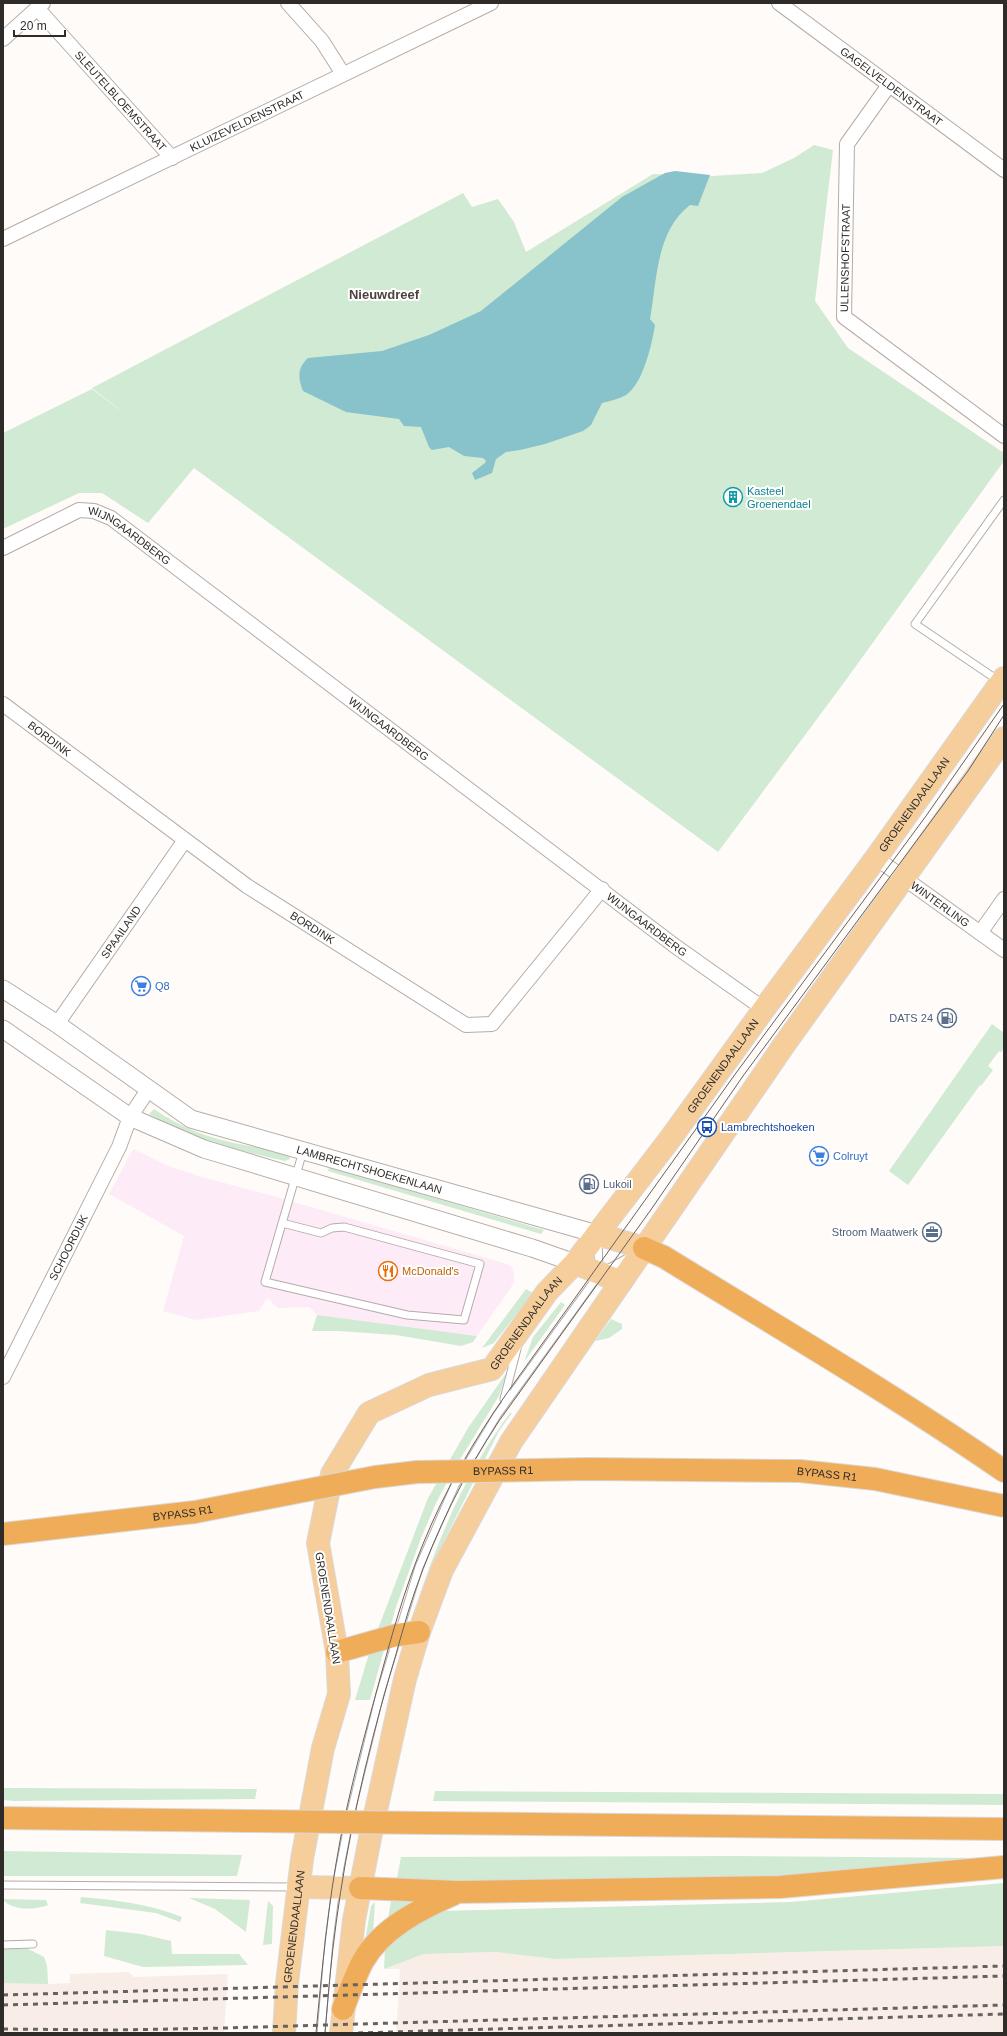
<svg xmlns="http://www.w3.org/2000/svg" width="1007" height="2036" viewBox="0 0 1007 2036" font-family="Arial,sans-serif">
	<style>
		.commercial { fill: #fdecf7 }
		.built { fill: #f8eee7 }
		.green { fill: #d1ead4 }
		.water { fill: #88c2ca }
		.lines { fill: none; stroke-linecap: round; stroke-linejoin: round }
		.service-casing { stroke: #b6aca6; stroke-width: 9 }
		.minor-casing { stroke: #b6aca6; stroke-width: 16 }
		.tertiary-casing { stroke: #b6aca6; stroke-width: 19 }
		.primary-casing { stroke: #dad9d8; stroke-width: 24 }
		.motorway-casing { stroke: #dad9d8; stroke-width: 24 }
		.service { stroke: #fff; stroke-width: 7 }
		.minor { stroke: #fff; stroke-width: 14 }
		.tertiary { stroke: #fff; stroke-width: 17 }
		.primary { stroke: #f5ce9c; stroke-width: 22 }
		.motorway { stroke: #efad5a; stroke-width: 22 }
		.tram { stroke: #66625f; stroke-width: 1 }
		.rail { stroke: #66625f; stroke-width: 3; stroke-dasharray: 5 5; stroke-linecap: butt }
		.motorway-bridge-casing { stroke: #dad9d8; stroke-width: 24; stroke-linecap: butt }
		.motorway-bridge { stroke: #efad5a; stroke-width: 22 }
		.labels { text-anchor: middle; stroke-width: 4; stroke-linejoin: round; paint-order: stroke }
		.street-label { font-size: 11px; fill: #2f2b28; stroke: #fff }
		.culture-label { font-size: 11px; fill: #0d838f; stroke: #fff; text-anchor: start }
		.shop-label { font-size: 11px; fill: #366cbe; stroke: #fff; text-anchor: start }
		.service-label { font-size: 11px; fill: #4e5e75; stroke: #fff; text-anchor: end }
		.transit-label { font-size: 11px; fill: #164399; stroke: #fff; text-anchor: start }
		.food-label { font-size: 11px; fill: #c56008; stroke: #fff; text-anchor: start }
		.quarter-label { font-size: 13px; font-weight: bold; fill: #4c433e; stroke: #fff }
	</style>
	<rect width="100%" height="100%" fill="#fffbf8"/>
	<path class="commercial" d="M133,1149l36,17 33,11 75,20 230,67 5,3 2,5v11l-37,53 -160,-21 -8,-8 -31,1 -11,-10 -8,13 -63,9 -33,-9 21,-75 -75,-42z"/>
	<path class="built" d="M1004,1946v87h-608l4,-64h-16l40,-15 72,-2 59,7z
		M3,1949h25l16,8 3,9 1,18 22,-1v-9l59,-2 5,5 94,-3 -4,59h-221z"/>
	<path class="green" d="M814,145l19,5 -18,151 33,47 156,105v8l-161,223 -125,168 -524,-384 -46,55 -46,-30h-23l-76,36v-96l89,-44 37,28 -37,-29 371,-195 9,14 26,-8 16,23 12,30 127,-78 59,2 50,-3 32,-15z
		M992,1024l12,9v15l-3,4 -2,-1 -11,15 5,4 -12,16 -1,-1 -72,100 -19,-14z
		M154,1109c27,19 57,30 90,36 16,3 28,3 45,8l1,6 -5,2c-48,-11 -94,-21 -136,-47z
		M329,1167l215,63 -3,4 -213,-63z
		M526,1289l7,4 -39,50 -12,5z
		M561,1302l4,3 -41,57 9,-25z
		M317,1315l160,21 -4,6 -12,4 -65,-11 -58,-4h-26z
		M611,1319l11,5v5l-13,9 -14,3z
		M507,1372l-8,24 -45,73 -18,34 -15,35 -25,69 -26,93h-15l16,-53 57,-149 40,-70z
		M510,1413h2l-13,18 -62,124 -17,45 -25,76c26,-92 57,-186 115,-263z
		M3,1788h10l244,1 -2,10 -240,2 -12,-1z
		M435,1791l569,3v11l-571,-4z
		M3,1851l239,4 -5,21h-234z
		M735,1856l253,2 -178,18 -414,7 5,-26z
		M1004,1883v63l-449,13 -59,-7 -72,2 -40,15 1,-20 3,-6 49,-32 354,-9z
		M81,1897c35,3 68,7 101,20l-2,5 -24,-9 -76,-10z
		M189,1898l61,2 -4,32 -31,-23z
		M3,1899l43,1 2,5c-12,5 -38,6 -45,-6z
		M268,1901l5,5 -1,38 -9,1z
		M391,1901l29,1 -33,22z
		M375,1902l-2,33 -8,6 6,-35z
		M106,1930l35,4 30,7 1,13h67l9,11 -105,2 -39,-11z
		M3,1949h25l16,8 3,9 1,18 -45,-1z"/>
	<path class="water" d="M675,171l35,4 -12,31 -8,-1c-34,26 -33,75 -40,114l5,6c-3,19 -12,59 -29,70 -7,4 -16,6 -24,8l-11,22 -8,6 -38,13 -25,6 -14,2 -10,7 -4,14 -17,7 -3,-7 13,-10 1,-2 -3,-3 -19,-2 -15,-9 -17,3 -3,-3 -8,-20 -17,-1 -5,-7 -53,-7 -43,-21c-5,-13 -6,-23 5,-33l74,-7 47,-16 52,-24 141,-114 43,-24z"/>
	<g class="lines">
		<g class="service-casing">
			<path id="service" d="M999,681l-84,-57 89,-124
				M282,1223l39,10 11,-5 12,-1 136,37 -16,56 -57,-5 -142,-33 38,-131
				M598,1241l1,28
				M504,1399l14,-54
				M3,1885l293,2
				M3,1945l30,-1
				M321,2033l8,-92 7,-54 14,-71 30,-122 39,-127 36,-82 42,-70 103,-142 31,-17"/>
		</g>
		<g class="minor-casing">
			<g id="minor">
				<path d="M288,3l34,38 21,33"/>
				<path id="s1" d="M779,3l225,167"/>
				<path id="s2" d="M37,8l135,150"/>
				<path d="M3,39l40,-36"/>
				<path d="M889,85l-42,59 -3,173 160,119"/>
				<path id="s3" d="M3,239l488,-236"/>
				<path id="s4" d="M3,548l76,-38 15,1 17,7 564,428 89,63"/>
				<path id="s5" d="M3,704l244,182 219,139 26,-1 110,-135"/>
				<path id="s6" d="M876,858l128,92"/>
				<path d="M980,933l24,-34"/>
				<path id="s7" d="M57,1024l128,-184"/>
				<path id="s8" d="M3,1377l116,-230 11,-30 18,-27"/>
			</g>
		</g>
		<g class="tertiary-casing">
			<g id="tertiary">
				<path id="s9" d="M3,989l54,35 134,95 406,115"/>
				<path d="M3,1029l127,88 74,32 328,99 43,15"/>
			</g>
		</g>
		<g class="primary-casing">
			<g id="primary">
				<path d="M597,1234l47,14"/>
				<path d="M575,1263l46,19"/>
				<path d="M298,1887l62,1"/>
				<path id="s10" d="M284,2033l3,-50 15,-124 21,-111 16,-54 -2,-42 -19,-109 14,-69 37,-61 60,-28 63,-16 55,-77 28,-29 95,-124 94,-130 112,-151 128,-180"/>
				<path d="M341,2033l13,-113 17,-87 34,-154 14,-47 23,-62 69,-128 273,-397 220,-307"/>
			</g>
		</g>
		<g class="motorway-casing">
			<path id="motorway" d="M644,1248l20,9c114,70 230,138 340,214
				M337,1652l60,-17 22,-3
				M3,1818l247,3
				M428,1823l576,6
				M360,1888l98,4 322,-5 224,-20
				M343,2009c6,-16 12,-33 20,-48 19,-33 57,-52 91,-67"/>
		</g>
		<use href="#service" class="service"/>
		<use href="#minor" class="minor"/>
		<use href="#tertiary" class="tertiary"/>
		<use href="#primary" class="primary"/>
		<use href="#motorway" class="motorway"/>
		<path class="tram" d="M316,2033c6,-64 12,-128 24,-192 10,-52 24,-104 38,-155 13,-48 26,-96 45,-142 22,-54 51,-104 84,-151l229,-320 190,-257 78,-112
			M325,2033c3,-36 6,-73 11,-109 11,-84 30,-166 53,-246 9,-29 16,-59 26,-87 21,-60 49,-117 84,-170l151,-210 93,-135 225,-305 36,-56"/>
		<path class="rail" d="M3,1995l1001,-29
			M3,2005l1001,-29
			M3,2029l112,1 110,-2 779,-23
			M358,2033l646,-19"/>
		<g class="motorway-bridge-casing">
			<g id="motorway-bridge">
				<path id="s11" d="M3,1534l192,-22 180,-35 42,-5 172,-3 211,2 75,8 129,27"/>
				<path d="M250,1821l178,2"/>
			</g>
		</g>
		<use href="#motorway-bridge" class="motorway-bridge"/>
	</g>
	<defs>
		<g id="building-ring" transform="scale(1)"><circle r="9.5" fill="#fff" stroke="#0f9aa8" stroke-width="1.5"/><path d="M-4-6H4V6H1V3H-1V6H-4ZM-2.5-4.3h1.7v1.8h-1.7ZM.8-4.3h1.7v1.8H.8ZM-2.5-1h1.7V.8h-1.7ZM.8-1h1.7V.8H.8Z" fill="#0f9aa8"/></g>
		<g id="supermarket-ring" transform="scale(1)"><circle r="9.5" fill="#fff" stroke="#3f7fe0" stroke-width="1.5"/><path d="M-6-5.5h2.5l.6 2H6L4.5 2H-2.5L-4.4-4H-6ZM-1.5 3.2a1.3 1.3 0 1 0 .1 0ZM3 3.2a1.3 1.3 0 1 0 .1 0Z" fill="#3f7fe0"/></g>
		<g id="fuel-ring" transform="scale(1)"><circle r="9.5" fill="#fff" stroke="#5c6f8a" stroke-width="1.5"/><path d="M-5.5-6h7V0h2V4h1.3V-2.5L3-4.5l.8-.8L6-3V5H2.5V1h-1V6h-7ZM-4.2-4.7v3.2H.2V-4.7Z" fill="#5c6f8a"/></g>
		<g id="bus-ring" transform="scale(1)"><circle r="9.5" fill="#fff" stroke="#1a4fb4" stroke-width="1.5"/><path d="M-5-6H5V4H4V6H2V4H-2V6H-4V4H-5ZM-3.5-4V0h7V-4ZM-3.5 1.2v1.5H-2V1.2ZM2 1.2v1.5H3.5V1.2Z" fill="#1a4fb4"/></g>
		<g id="office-ring" transform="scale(1)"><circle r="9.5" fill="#fff" stroke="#5c6f8a" stroke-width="1.5"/><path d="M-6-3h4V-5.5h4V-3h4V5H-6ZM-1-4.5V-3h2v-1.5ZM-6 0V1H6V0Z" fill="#5c6f8a"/></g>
		<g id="restaurant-ring" transform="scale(1)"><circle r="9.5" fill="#fff" stroke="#e8710a" stroke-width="1.5"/><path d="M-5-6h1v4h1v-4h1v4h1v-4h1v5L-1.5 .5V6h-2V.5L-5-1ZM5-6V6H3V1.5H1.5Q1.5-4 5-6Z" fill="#e8710a"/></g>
	</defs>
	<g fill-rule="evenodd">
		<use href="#building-ring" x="733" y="497"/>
		<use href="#supermarket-ring" x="141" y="986"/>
		<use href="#fuel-ring" x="947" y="1018"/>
		<use href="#bus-ring" x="707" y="1127"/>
		<use href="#supermarket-ring" x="819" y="1156"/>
		<use href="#fuel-ring" x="589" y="1184"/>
		<use href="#office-ring" x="932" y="1232"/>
		<use href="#restaurant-ring" x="388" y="1271"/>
	</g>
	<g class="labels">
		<g class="street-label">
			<text dy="4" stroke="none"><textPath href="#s1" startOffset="140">GAGELVELDENSTRAAT</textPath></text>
			<text dy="4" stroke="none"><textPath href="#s2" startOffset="125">SLEUTELBLOEMSTRAAT</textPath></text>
			<text dy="4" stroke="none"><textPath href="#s3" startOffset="271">KLUIZEVELDENSTRAAT</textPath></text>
			<text transform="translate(845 258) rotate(-89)" y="4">ULLENSHOFSTRAAT</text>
			<text dy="4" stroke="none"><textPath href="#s4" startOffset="143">WIJNGAARDBERG</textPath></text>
			<text dy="4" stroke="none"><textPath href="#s4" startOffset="467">WIJNGAARDBERG</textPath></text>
			<text dy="4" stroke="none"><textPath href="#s5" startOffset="58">BORDINK</textPath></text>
			<text dy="4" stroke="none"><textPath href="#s10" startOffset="1475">GROENENDAALLAAN</textPath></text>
			<text dy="4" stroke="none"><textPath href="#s6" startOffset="79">WINTERLING</textPath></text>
			<text dy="4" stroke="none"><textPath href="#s4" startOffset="791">WIJNGAARDBERG</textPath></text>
			<text dy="4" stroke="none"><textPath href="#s5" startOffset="382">BORDINK</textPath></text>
			<text dy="4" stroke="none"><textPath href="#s7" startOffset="112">SPAAILAND</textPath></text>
			<text dy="4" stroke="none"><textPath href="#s10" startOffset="1151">GROENENDAALLAAN</textPath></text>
			<text dy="4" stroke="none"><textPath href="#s9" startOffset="414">LAMBRECHTSHOEKENLAAN</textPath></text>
			<text dy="4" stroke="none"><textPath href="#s8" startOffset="145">SCHOORDIJK</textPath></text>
			<text dy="4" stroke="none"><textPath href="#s10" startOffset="827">GROENENDAALLAAN</textPath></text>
			<text dy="4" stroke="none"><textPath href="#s11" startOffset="505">BYPASS R1</textPath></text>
			<text dy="4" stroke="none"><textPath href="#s11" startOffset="829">BYPASS R1</textPath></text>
			<text dy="4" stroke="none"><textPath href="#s11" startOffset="181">BYPASS R1</textPath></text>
			<text transform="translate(328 1608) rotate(81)" y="4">GROENENDAALLAAN</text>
			<text dy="4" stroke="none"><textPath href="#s10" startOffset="107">GROENENDAALLAAN</textPath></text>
		</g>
		<g class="culture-label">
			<text x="747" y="495">Kasteel<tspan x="747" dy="13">Groenendael</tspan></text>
		</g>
		<g class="shop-label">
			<text x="155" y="990">Q8</text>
			<text x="833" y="1160">Colruyt</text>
		</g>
		<g class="service-label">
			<text x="933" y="1022">DATS 24</text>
			<text x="603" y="1188" text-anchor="start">Lukoil</text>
			<text x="918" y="1236">Stroom Maatwerk</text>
		</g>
		<g class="transit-label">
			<text x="721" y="1131">Lambrechtshoeken</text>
		</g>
		<g class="food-label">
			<text x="402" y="1275">McDonald's</text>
		</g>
		<g class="quarter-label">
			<text x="384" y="299">Nieuwdreef</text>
		</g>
	</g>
	<rect width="1007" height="2036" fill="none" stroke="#2f2b28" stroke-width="8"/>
	<path d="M14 30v6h51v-6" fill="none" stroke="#2f2b28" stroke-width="2"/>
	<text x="20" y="30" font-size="12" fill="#2f2b28" stroke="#ffffff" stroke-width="3" paint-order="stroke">20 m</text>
</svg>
